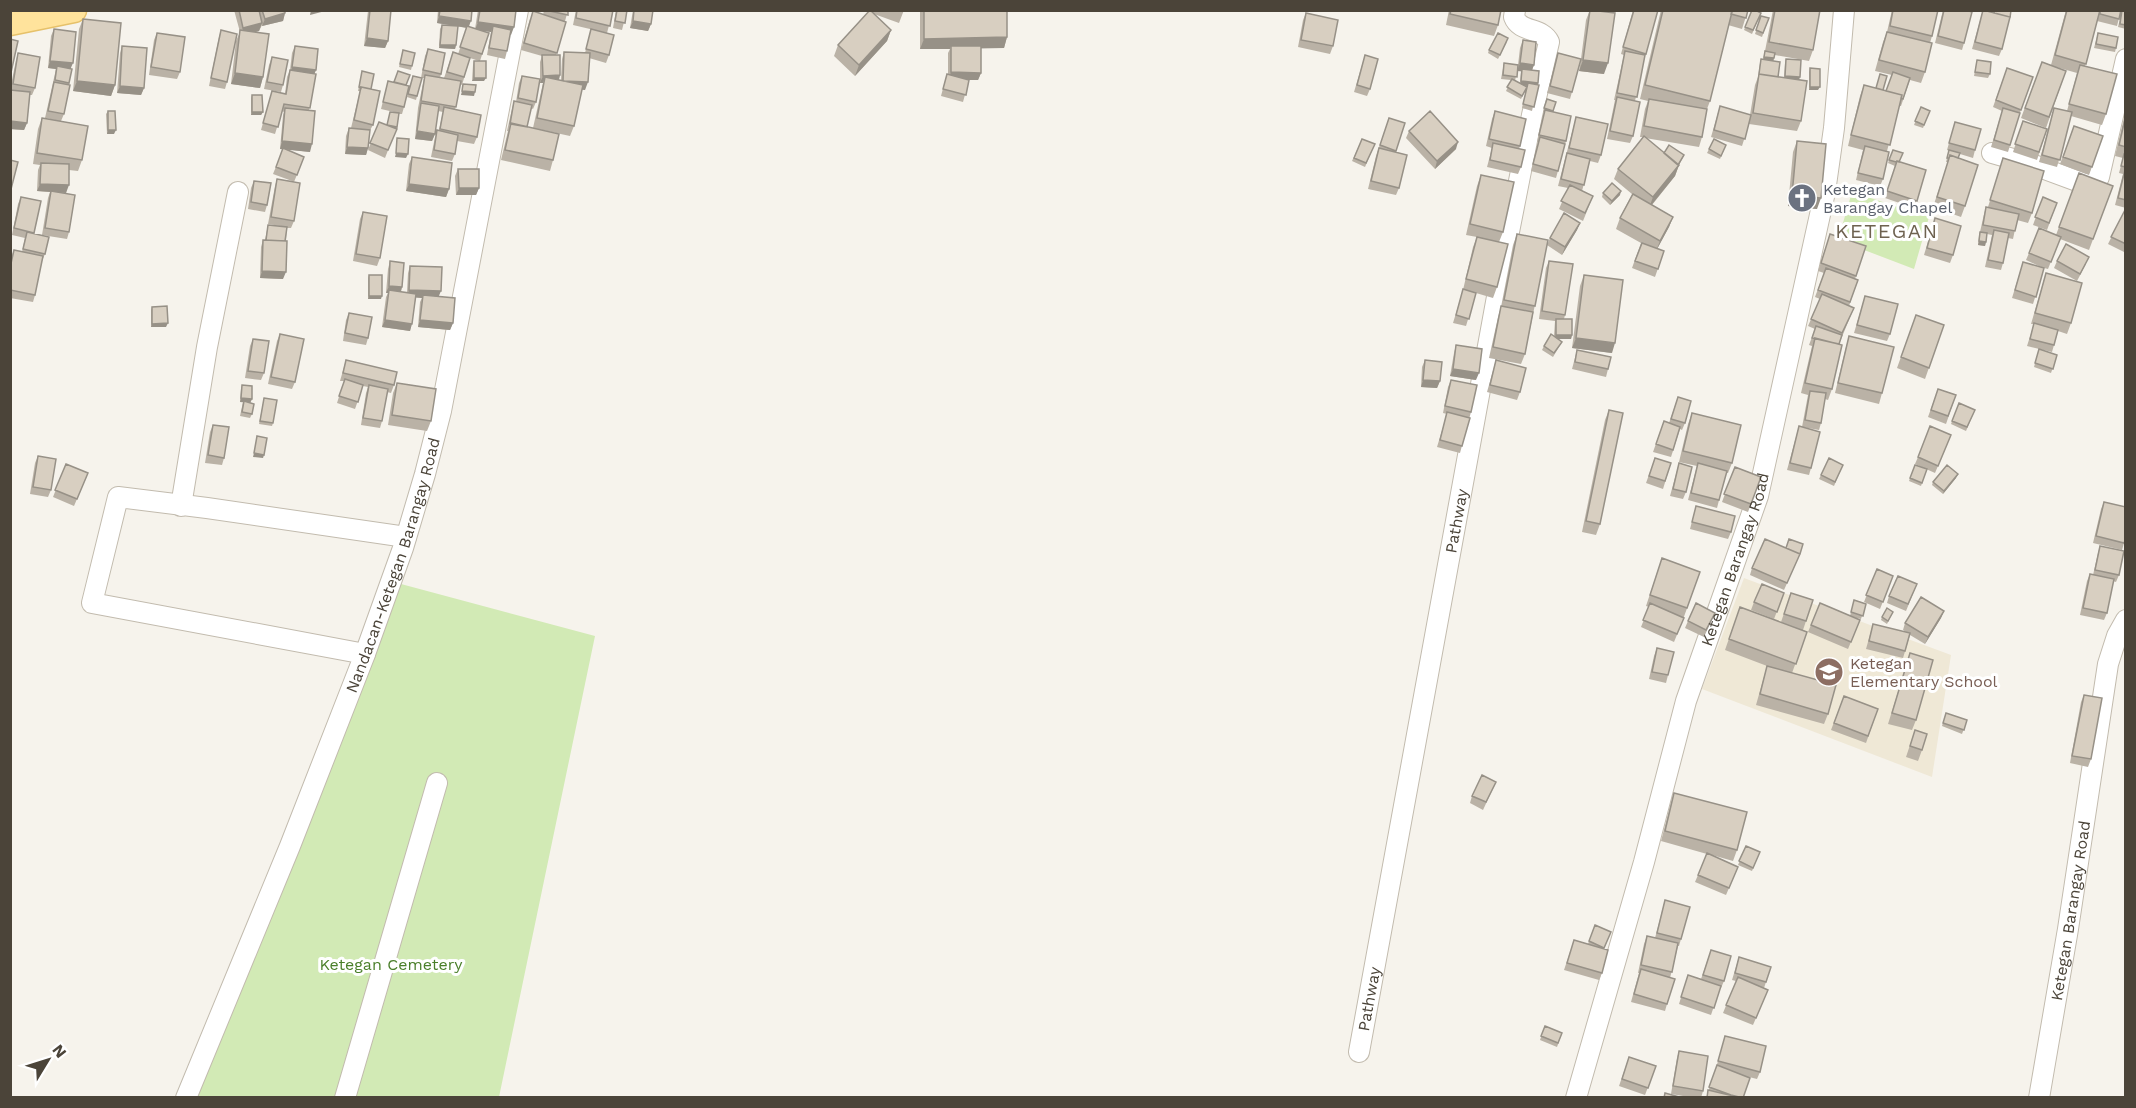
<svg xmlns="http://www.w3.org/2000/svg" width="2136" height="1108" viewBox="0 0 2136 1108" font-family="'Work Sans',sans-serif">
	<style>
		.education { fill: #efe8d6 }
		.green { fill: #d2eab5 }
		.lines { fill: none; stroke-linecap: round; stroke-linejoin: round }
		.minor-casing { stroke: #c2bbae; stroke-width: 22 }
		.major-casing { stroke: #e6c16a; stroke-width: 27 }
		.minor { stroke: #fff; stroke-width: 20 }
		.major { stroke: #ffe39c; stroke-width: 24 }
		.wall { fill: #bab2a6; fill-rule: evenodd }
		.shaded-wall { fill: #979187 }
		.building { fill: #d8cfc1; stroke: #979187; stroke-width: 1.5 }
		.labels { text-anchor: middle; stroke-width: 6; stroke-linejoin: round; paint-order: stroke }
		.worship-label { font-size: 16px; fill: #5b616d; stroke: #fff; text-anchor: start }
		.street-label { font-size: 16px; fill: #4b4439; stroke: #fff }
		.education-label { font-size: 16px; fill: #785e54; stroke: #fff; text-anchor: start }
		.park-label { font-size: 16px; fill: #4a7f2a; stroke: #fff }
		.quarter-label { font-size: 20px; letter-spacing: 1.5px; fill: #6e6250; stroke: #fff }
	</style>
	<rect width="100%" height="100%" fill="#f6f3ec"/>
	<path class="education" d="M1744,578l207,77 -19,122 -230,-88z"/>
	<path class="green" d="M1852,192l77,25 -15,52 -76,-29z
		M401,584l194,52 -96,461 -307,1z"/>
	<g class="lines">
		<g class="minor-casing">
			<g id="minor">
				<path d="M1992,153l42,12 51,19h8l6,-7 27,-118"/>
				<path d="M181,506l26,-159 31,-155"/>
				<path d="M365,654l-273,-51 26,-106 89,11 199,29"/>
				<path id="s1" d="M1359,1052l148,-810 25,-127 17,-73c-7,-15 -29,-9 -35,-25l1,-7"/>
				<path id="s2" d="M186,1098l104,-252 75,-192 38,-106 22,-74 16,-63 77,-401"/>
				<path d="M345,1098l92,-315"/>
				<path id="s3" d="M1576,1098l68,-236 42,-161 72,-205 67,-304 9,-64 10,-118"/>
				<path id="s4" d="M2039,1098l29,-169 40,-265 9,-28 9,-16"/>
			</g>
		</g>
		<g class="major-casing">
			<path id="major" d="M10,23l64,-13"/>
		</g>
		<use href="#minor" class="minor"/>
		<use href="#major" class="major"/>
	</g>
	<path class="wall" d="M234,10h51v3l-2,8 -21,5v-1l-3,6 -4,1 8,45 -3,11 -29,-4 5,-43 4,-9z
		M391,10l-3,31 -3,7 -21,-2 4,-35z
		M438,10h34l-3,17 6,2 3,-19h38l-2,17 -4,7 -3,17 -2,8 -18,-4 4,-23 -10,-2 8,3 -9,28 4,20h-12l1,-16 1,-4h5l-9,-3 -8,27 -2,-1 -5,26 22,27 -3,7 -17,-3 -2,13 -3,7 -21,-4 4,-20 2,-7h2l4,-18 -5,-1 -3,23 -3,7 -17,-2 3,-31 6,-30h-2l-6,22 -9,-3 6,-21 8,2 4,-22 3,-7 13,25 -1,4h4l9,-26 5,2 9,-26 -30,-5z
		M544,10h24l-12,45 4,20 -1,5h2l1,-21 2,-7 21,1 6,-24 18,26 -3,8 -17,-5 -4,32 -3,-1 -8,37 -4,10 -37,-8 10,-45h-3v-21l2,-6 -21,-6 9,-31 13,-4z
		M576,10h37l-6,23 -34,-8z
		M616,10h11l-5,20 -9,-2z
		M633,10h20l-2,14 -3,7 -18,-3z
		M864,10h40l-5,13 -25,-9 17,16 -4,11 -32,35 -21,-20 4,-11 30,-33z
		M920,10h87v27l-3,11h-23v25l-3,7h-9l-6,22 -22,-6 4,-15 2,-7h1v-21l2,-4h-30z
		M1449,10h52l-3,15 -4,11 -48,-11z
		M1590,10l14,64 -25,-3 2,-11 -11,39 -23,-6 11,-40 23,6 5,-39z
		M1633,10h25l-13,46 -10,45 -2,35 -3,7 -23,-4 8,-39h-1l10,-45 -3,-1z
		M1661,10h87l-6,19 -14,-4 -18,76 -3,8 -5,28 -3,10 -54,-9 19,15 20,2 -5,10 -4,11 -23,29 21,12 -4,10 -12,22 7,2 -9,26 -23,-9 9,-25 -25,-14 4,-11 12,-24 -18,-15 4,-10 25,-32h-3l5,-28 3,-8 -8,-2z
		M1752,10l9,3 -9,21 -8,-4z
		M1773,10h47l-7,40 -4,11 -34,-6 -2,6 5,16 6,1 1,-15 1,-4 13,21 2,41 -4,10 -48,-7 -7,22 -31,-9 9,-31 30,9 5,-30 3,-8 2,-14 1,-4h2l2,-8z
		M1892,10h46l-6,26 -2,7 -5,29 -4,11 -11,-3 -9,26h-2l-12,45 -4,28 -3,7 -24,-6 7,-30 -15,-4 12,-50 4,-11 22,6 6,-16 -17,-4 8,-29 4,-10z
		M1943,10h23l-2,33 -2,7 -27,-7z
		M1983,10l11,3 8,36 -3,7 -27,-7z
		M2066,10h55l-4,16 -20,-5 -12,45 21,48 -4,11 -31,-9 -14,51 -18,-5 15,-54 13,3 10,-38 -21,-6 10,4 -20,57 -25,-10 21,-56 9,3z
		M2126,11v18l-8,-2 3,-13z
		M1306,13l27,33 -3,8 -32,-7 5,-27z
		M1761,16l8,2 -7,19 -7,-3z
		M83,19l32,66 -4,11 -38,-5 6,-62z
		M442,25l14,20 -1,4 -16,-1 1,-19z
		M54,29l17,39 -2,15 -5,31 -3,7 21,39 -4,11 -9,-1 -3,23 -9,-1 12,40 -2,7 -25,-4 6,-37 2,-6 -13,-1 1,-21 2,-5 -7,-1 5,-35 4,-11 14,2 -11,-2 11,-49 -8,-1 3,-32z
		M221,30l6,52 -2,7 -16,-3 10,-49z
		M157,33l23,39 -3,7 -28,-4 5,-35z
		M2098,33l18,15 -1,4 -21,-4z
		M1523,40l11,25 -2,5 6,13 -6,28 -10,-3 4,-18 -5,9 -15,-8 5,-11 -10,-1 3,-16 14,2 2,-17zM1517,71h4l-1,12 -5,-2z
		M1507,42l-9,17 -10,-6 1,-3z
		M122,46l22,42 -3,7 -24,-2 3,-40z
		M295,46l21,24 -2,4 -5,37 1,41 -26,-3 20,8 -10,25v39l-3,7h-4l-4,51 -23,-1 1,-31 2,-7h2l3,-15 13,1 -13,-2 7,-38 2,-7 15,2 -19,-7 10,-25h-3l3,-34 1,-3 -2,-1 -7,23 -14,-4 11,-39 13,3 2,-17 3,-7 2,-17z
		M403,50l9,16 -1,4 -12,-3z
		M18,53l17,35 -3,7h-2l-3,28 -3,7 -14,-1v-39l6,-30z
		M1365,55l5,34 -3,7 -13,-4z
		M272,57l11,28 -2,7 -17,-3 5,-24z
		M1977,60l13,14 -2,4 -14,-2z
		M1810,68l8,22h-9v-18z
		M2007,68l26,9 -14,38 -11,37 -17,-5 11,-36 -9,-4z
		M362,71l9,18 2,36 -4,7 -1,16 -2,7 -21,-1 1,-18 3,-8 8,1 -6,-1 9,-37h-2z
		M522,76l14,26 -3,7 -2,-1 -4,19 26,33 -3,11 -49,-11 7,-29h-1l5,-22 2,-8 2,1 3,-19z
		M388,81l18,4 -2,22 -2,7h-3l-2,13 -12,31 -17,-8 11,-28 8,3 3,-13h4l-13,-3z
		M252,95l11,17 -2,3h-10v-17z
		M1547,99l19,42 -10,37 -25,-7 7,-29h-1l7,-30h-1z
		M1921,107l9,4 -7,17 -9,-3z
		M2126,110v98l-11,-3 8,-31 -4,-1 4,-15 -8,-2z
		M108,111l6,23h-7l-1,-20z
		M1495,111l25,35 -1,3 2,18 -3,7 -31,-7 5,-19 -6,-2 6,-27z
		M1576,117l25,38 -3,8 -8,-2 -8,30 11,5 -10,25 -24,-12 9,-21 -10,-2z
		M1389,118l16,5 -10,29 4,36 -3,7 -28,-6 8,-33z
		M2023,121l24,8 -10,31 -24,-8z
		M1955,122l20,28 -2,8 -13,-4 -2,4 7,48 -4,11 -28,-10 15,-45h-2l3,-11 -2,-1z
		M2074,126l29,10 -14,39 -29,-11z
		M1409,131l47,18 -21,20 -29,-31z
		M1362,139l13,5 -10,23 -13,-6z
		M1714,139l12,6 -6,14 -13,-6z
		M1797,141l20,68 -29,-3 5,-54z
		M1893,150l6,12 27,8 -12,38 -29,-10 10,-32 -7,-3z
		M412,157l37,32 -3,8 -40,-6 3,-27z
		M2003,158l29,55 -4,10 -11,-3 -4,19 -5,-1 -5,25 -2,7 -16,-3 7,-32 -5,-1 -2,12 -7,-1 1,-9 1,-4 4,-18 2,-7h2z
		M458,169l21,19 -3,7h-20l-1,-19z
		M2079,173l34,13 -24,64 -29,-11 -12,30 -4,-1 -11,36 -21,-6 11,-36 20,6 -17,-8 3,-7 27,-18z
		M1481,175l22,57 -4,10 -2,45 -4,11 -17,-5 -10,33 -13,-3 10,-33 10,-43 4,-10 -11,-2 11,-49z
		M254,181l13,24 -2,7 -17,-3 3,-21z
		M1603,193l17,2 -10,10 -8,-8z
		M21,197l20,4 -7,33 11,20 -3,7 -7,34 -2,7 -23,-4 1,-41 3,-7 8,2 3,-14 -13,-3 6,-31z
		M2043,197l14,6 -10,27 -14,-5z
		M2126,208v45l-18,-9z
		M363,212l17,46 -3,8 -24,-5 7,-42z
		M1935,218l18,37 -3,8 -26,-8z
		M1580,223l-3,7 -15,25 -15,-10 -22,109 -4,10 -32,-6 9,-41 3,-10 12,-62 4,-11 31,9 2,-5z
		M1830,234l36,12 -11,33 3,1 -9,26 5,2 -15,36 -7,45 -4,11 -3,-1 -4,24 -2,7 -17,-3 6,-32 -7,-2 11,-47 -3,-1 6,-16 -7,-3 12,-27 -5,-2 9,-24 -6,-2z
		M390,261l12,26 -1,5h6l1,-19 2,-7 29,30 14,27 -3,7 -32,-3 2,-25 2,-4 -6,-1 -6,34 -28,-4 4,-30 2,-4h-2l2,-24z
		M1549,261l16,54 -1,4 8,16 -1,4h-13l4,3 -9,15 -11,-7 2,-4 10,-10 1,-15 -16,-2 7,-51z
		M2057,261l29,3 -9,17 -23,-13z
		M2046,273l25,50 -4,11 -9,-3 -6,21 -25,-6 7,-22h-3z
		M369,275l12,24h-13v-21z
		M1584,275l28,78 -40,-5 8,-62z
		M1865,296l25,38 -3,7 -33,-8z
		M152,307l14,20h-15v-17z
		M349,313l19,25 -2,7 -23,-4 3,-21z
		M1916,315l28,10 -19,54 -28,-11z
		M280,334l15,48 -3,7 -24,-5 9,-43z
		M1849,336l33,57 -3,11 -44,-11 11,-46z
		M253,339l11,34 -3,7 -16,-2 5,-32z
		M1456,345l20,35 -26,-4 4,-23z
		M2039,349l18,6 -6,18 -17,-6z
		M1577,350l31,19 -2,8 -34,-8z
		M346,360l48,25 -3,8 -4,-1 -5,29 -2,7 -19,-3 5,-32 2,-6 -5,-1 -8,23 -18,-6 7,-22h-4z
		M1425,360l15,21 -3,7 -16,-1 1,-20z
		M1496,360l24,32 -3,8 -30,-8z
		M1451,380l20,32 -11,41 -23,-6 10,-33 -4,-1 5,-26z
		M397,383l34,38 -4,10 -39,-6 5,-32z
		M242,385l10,14 -2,4 2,11 -2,4 -10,-2 3,-14h-3l1,-13z
		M1938,389l18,6 -10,29 -18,-7z
		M1678,397l7,26 -3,7 -2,-1 -9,28 -18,-5 11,-31 5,2z
		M264,398l9,25 -1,3 -13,-2z
		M1959,403l16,7 -9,21 -15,-7z
		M1609,410l-9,114 -4,11 -14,-3 23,-112z
		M1692,413l40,50 -4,10h-2l-9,35 -29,-8 9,-34 -18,-4 9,-38z
		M213,425l11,33 -2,7 -17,-2 5,-31z
		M1799,426l12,42 -2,7 -22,-5z
		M1951,435l-16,38 -20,-9 3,-7z
		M38,456l13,34 -3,7 -18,-3 5,-31z
		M1655,458l16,5 -8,26 -17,-6z
		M1679,463l7,29 -3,7 -13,-3z
		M66,464l22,9 -14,33 -21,-9z
		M1843,465l-9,21 -15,-7 2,-4z
		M1915,465l12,4 -6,17 -12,-5z
		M1735,467l26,10 -13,35 -26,-10z
		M1956,478l-13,16 -11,-9 1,-3z
		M2104,502l20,41 -2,7 -29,-7 8,-34z
		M1696,506l35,26 -3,7 -38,-10z
		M2100,546l19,29 -3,7 -3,-1 -6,32 -3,7 -24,-5 7,-34 3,-7 3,1 5,-22z
		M1662,558l38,14 -19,53 -7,17 -33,-15 8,-20 -3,-1z
		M1797,561l-13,29 -34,-15 2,-7z
		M1877,569l16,7 -13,33 -16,-7z
		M1917,584l-11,27 -19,-8 2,-7z
		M1784,593l-10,26 -23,-9 3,-8z
		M1791,593l22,7 -10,30 4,2 -15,41 36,41 -4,10 -68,-19 11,-39 8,3 -50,-19 15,-43 41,15z
		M1854,600l12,4 -5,15 -9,-2 8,3 -12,29 -40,-17 12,-29 30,13z
		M1944,611l-3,7 -16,26 -15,-9 -7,23 -37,-9 7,-25 33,8 -3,-2 2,-7z
		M1893,612l-6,12 -6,-4 1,-3z
		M1715,613l-11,24 -19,-9 3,-7z
		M1657,648l11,27 -2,8 -17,-4 5,-23z
		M1910,653l6,67 -4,10 -24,-6z
		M2084,695l7,64 -3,8 -18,-4 11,-61z
		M1844,696l34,13 -12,34 -35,-13z
		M1946,713l21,7 -5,14 -20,-8z
		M1915,730l7,20 -4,11 -12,-4z
		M1496,782l-13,28 -13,-7 2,-7z
		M1674,793l63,57 -4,11 -21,-6 26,12 -12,28 -31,-13 12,-28 -46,-13 10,-38z
		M1746,846l14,6 -8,19 -14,-6z
		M1665,900l16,39 -2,7h-1l-8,32 -3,26 -2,7 -34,-9 8,-29h-1l6,-29 3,-8 8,2z
		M1595,925l16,7 -7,17 -2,24 -3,7 -35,-10 10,-30 14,4z
		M1711,950l13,31 -3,7h-1l-9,27 -32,-11 9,-29 13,4z
		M1739,957l27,25 -2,6 4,2 -15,35 -30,-12 13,-32 -4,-1z
		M1545,1026l17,7 -5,14 -17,-7z
		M1725,1036l35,36 -3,7 -8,-2 -6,21h-37l10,-30z
		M1679,1051l24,40 -2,7h-6l-24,-4 6,-36z
		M1629,1057l27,9 -11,29 -26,-9z"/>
	<path class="shaded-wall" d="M311,10h18l-19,5z
		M285,13l-2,8 -21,5 3,-7z
		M439,16l32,5 -3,7 -31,-5z
		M633,21l18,3 -3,7 -18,-3z
		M478,22l36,5 -3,8 -19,-3 1,-6 -2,6 -16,-2z
		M262,23l-3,8 -18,5 2,-8z
		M891,30l-4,11 -32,35 4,-11z
		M1007,37l-3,11 -53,1v-3l-1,3h-30l4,-10z
		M367,38l21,3 -3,7 -21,-2z
		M440,45h16l-1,4 -16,-1z
		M1764,57l10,1 -1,4 -10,-2z
		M1583,60l25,3 -4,11 -25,-3z
		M50,61l23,2 -3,7 -13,-4 -1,3 -8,-1z
		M1520,63l14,2 -3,7 -14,-1z
		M292,67l24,3 -3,7 -23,-3z
		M951,72l30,1 -3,7h-30z
		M235,73l28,4 -3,11 -29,-4z
		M560,75l-2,7 -13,-5 -2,6h-3l3,-7z
		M1785,76l15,1 -1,3h-15z
		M474,78h12l-2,3h-12z
		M77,81l38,4 -4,11 -38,-5z
		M563,81l25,1 -3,8 -25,-2z
		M1521,81l17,2 -1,4 -17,-2z
		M120,86l24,2 -3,7 -24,-2z
		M1810,87h10l-2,3h-9z
		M462,91l13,1 -1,4 -13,-1z
		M252,112h11l-2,3h-10z
		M10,121l17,2 -3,7 -14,-1z
		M108,130h8l-2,4h-7z
		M417,131l18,3 -3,7 -17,-2z
		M282,141l30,3 -2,8 -30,-3z
		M1458,142l-2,7 -21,20 2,-8z
		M347,147l21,1 -2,7 -21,-1z
		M396,153l12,1 -2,4 -11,-1z
		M1684,155l-7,13 2,-3 -4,11 -26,32 4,-11z
		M40,184l29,1 -3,8 -29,-2z
		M409,184l40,5 -3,8 -40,-6z
		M459,188h20l-3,7h-20z
		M1621,191l-1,4 -10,10 2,-4z
		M1792,195l29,3 -4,11 -29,-3z
		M1673,217l-4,10 -13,24 4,-10z
		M1580,223l-3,7 -15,25 3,-8z
		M1979,241l7,1 -1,4 -7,-1z
		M262,271l24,1 -3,7 -23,-1z
		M389,286l13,1 -2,7 -11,-4 -1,3h-2z
		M409,290l32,1 -3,7 -15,-3 -1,3 -15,-1z
		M369,296h13l-1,3h-13z
		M385,320l27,4 -2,7 -28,-4z
		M420,320l33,3 -3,7 -32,-3z
		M168,323l-2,4h-15l1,-3z
		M1556,335h16l-1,4h-17z
		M1576,338l39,5 -3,10 -40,-5z
		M1453,369l26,4 -3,7 -26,-4z
		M1423,380l17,1 -3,7 -16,-1z
		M241,398l11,1 -2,4 -10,-1z
		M254,453l10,2 -1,3 -10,-1z
		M1958,474l-2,4 -13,16 1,-3z
		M1944,611l-3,7 -16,26 3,-7z"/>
	<path class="building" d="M239,10h20l3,13 -19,5z
		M262,10h23v3l-20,6z
		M370,10h21l-3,31 -21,-3z
		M440,10h32l-1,11 -32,-5z
		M480,10h36l-2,17 -36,-5z
		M545,10h23v5z
		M577,10h36l-3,16 -34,-8z
		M617,10h10l-2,13 -10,-2z
		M634,10h19l-2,14 -18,-3z
		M870,10l21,20 -32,35 -21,-20z
		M924,10h83v27l-83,2z
		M1451,10h50l-3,15 -48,-11z
		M1590,10l25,3 -7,50 -25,-3z
		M1634,10h24l-12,44 -23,-7z
		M1663,10h64l5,2 -22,89 -65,-16z
		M1727,10h21l-2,8 -15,-4 1,-2z
		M1752,10h3l6,3 -8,17 -8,-3z
		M1775,10h45l-7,40 -44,-8z
		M1893,10h45l-6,26 -42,-10z
		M1944,10h22l6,2 -8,31 -26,-7z
		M1983,10l27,7 -8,32 -27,-7z
		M1995,10h16l-1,8v-1l-16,-4z
		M2067,10h33l-14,54 -31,-9z
		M2100,10h21l-2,9 -19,-5z
		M2122,10l4,1v14l-6,-1z
		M533,11l33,11 -9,31 -33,-10z
		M1306,13l32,7 -5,26 -32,-6z
		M1761,16l8,2 -6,15 -7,-3z
		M83,19l38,4 -6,62 -38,-4z
		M442,25l16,1 -2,19h-16z
		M467,26l22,7 -7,21 -22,-7z
		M493,26l18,4 -4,21 -18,-3z
		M54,29l22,3 -3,31 -23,-2z
		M591,29l23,6 -5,20 -23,-6z
		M221,30l16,4 -10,48 -16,-4z
		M240,30l29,4 -6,43 -28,-4z
		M1887,32l45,11 -7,29 -46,-12z
		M157,33l28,4 -5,35 -29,-5z
		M1498,33l10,5 -8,17 -11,-5z
		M2098,33l20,4 -2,11 -20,-4z
		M10,39l8,2 -8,36z
		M1523,40l13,2 -2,23 -14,-2z
		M122,46l25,2 -3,40 -24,-2z
		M295,46l23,3 -2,21 -24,-3z
		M951,46h30v27l-30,-1z
		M428,49l17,4 -4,21 -18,-4z
		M403,50l12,3 -3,13 -12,-2z
		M1625,51l20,4 -8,42 -20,-4z
		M1765,51l10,2 -1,5 -10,-1z
		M453,52l17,6 -6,19 -17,-5z
		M564,52l26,1 -2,29 -25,-1z
		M18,53l22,4 -5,31 -22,-4z
		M1558,53l23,6 -9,33 -22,-6z
		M542,55h18v20l-17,1z
		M1365,55l13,4 -8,30 -13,-4z
		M272,57l16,3 -5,25 -16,-3z
		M1761,59l19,3 -2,15 -19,-3z
		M1786,59l15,1 -1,17 -15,-1z
		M1977,60l14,2 -1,12 -15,-2z
		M474,61h12v17h-12z
		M2042,62l24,9 -17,46 -24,-9z
		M1504,63l14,2 -1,12 -14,-2z
		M2080,65l37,9 -11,40 -37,-10z
		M57,66l15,3 -3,14 -14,-3z
		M1810,68l10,1v18h-10z
		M2007,68l26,9 -12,33 -25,-10z
		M1522,69l17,2 -1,12 -17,-2z
		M290,70l26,4 -6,34 -26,-4 -6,23 -15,-4 9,-32 14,3z
		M362,71l12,3 -3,15 -10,-2v1l-2,-1z
		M398,71l12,4 -4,10 -12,-3z
		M1893,72l17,6 -7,21 -2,-1 1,-3 -16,-4z
		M947,74l22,6 -3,15 -23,-6z
		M1759,74l48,7 -6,40 -48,-8z
		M1880,74l7,2 -4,14 -7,-2z
		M425,75l36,6 -5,26 -35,-6z
		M413,76l9,2 -5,18 -9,-2z
		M522,76l18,3 -4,23 -18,-4z
		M545,77l38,8 -9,41 -37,-8z
		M1512,79l15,8 -5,9 -15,-9z
		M388,81l21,5 -5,21 -21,-5z
		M54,82l16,3 -6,29 -16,-3z
		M1528,83l11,2 -5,22 -11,-3z
		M463,84l13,1 -1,7 -13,-1z
		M1864,85l38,10 -12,50 -39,-10z
		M361,87l19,4 -7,34 -19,-5z
		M10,90l20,2 -3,31 -17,-2z
		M252,95h10l1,17h-11z
		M1617,97l23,5 -7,34 -23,-5z
		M1547,99l9,3 -3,9 -9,-3z
		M1649,99l58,10 -5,28 -58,-11z
		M514,101l18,4 -5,22 -17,-3z
		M421,103l18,3 -4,28 -18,-3z
		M1720,106l31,9 -6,24 -31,-9z
		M444,107l37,8 -4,22 -37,-8z
		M1921,107l9,4 -6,14 -9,-4z
		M285,108l30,3 -3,33 -30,-3z
		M2003,108l17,5 -10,32 -16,-5z
		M2054,108l18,4 -12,48 -18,-5z
		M1545,110l26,6 -5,25 -27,-6z
		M108,111h7l1,19h-8z
		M1430,111l28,31 -21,19 -28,-30z
		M1495,111l31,8 -6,27 -31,-7z
		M390,112l9,1 -2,14 -10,-2z
		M2126,115v32l-7,-2z
		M1576,117l32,7 -7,31 -32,-7z
		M42,118l46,8 -6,34 -45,-7z
		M1389,118l16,5 -9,28 -16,-6z
		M2023,121l24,8 -8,23 -24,-8z
		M379,122l18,7 -9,21 -18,-7z
		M1955,122l26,7 -6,21 -26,-7z
		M511,123l48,11 -6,26 -48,-10z
		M2074,126l29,10 -11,31 -29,-10z
		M349,128l21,2 -2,18 -21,-1z
		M437,130l21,5 -3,19 -21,-4z
		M1644,136l35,29 -26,32 -35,-28z
		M1540,137l25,7 -7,27 -25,-7z
		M397,138l12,1 -1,15 -12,-1z
		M1362,139l13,5 -9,19 -12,-5z
		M1714,139l12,6 -5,11 -12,-7z
		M1797,141l29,3 -5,54 -29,-3z
		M1493,143l32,7 -4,17 -31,-7z
		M1669,145l15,10 -6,10 -14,-12z
		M1865,146l24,6 -6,27 -25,-6z
		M283,148l21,9 -7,18 -21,-8z
		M1379,148l28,7 -8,33 -28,-7z
		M1893,150l10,3 -4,9 -2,-1 -1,1 -7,-2z
		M1949,150l11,3 -2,5 -8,-3 -1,3h-2z
		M1567,153l23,6 -6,26 -23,-6z
		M2124,154l2,1v12l-5,-1z
		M1950,155l28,10 -13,41 -28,-9z
		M412,157l40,6 -3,26 -40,-5z
		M2003,158l41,13 -12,42 -42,-13z
		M10,160l8,2 -8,31z
		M1897,161l29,9 -9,31 -30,-10z
		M41,163l28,1v21l-29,-1z
		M458,169h21v19h-20z
		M2125,170h1v30l-8,-2z
		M2079,173l34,13 -20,53 -34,-12z
		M1481,175l33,7 -11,50 -33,-8z
		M277,179l23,4 -6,38 -23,-4z
		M254,181l17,2 -4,22 -16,-3z
		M1612,183l9,8 -9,10 -9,-8z
		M1570,185l23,11 -8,17 -24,-12z
		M51,191l24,4 -6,37 -24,-4z
		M1633,194l40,23 -13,24 -40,-23z
		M21,197l20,4 -7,32 -20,-5z
		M2043,197l14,6 -8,20 -14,-6z
		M1986,207l33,7 -4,17 -32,-6z
		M2126,208v36l-15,-7z
		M363,212l24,4 -7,42 -24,-4z
		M1564,213l16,10 -15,24 -15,-9z
		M1935,218l26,8 -8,29 -26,-7z
		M268,225l19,2 -2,14 -19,-1z
		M2039,228l22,9 -10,25 -22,-9z
		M1994,230l15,3 -6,30 -15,-3z
		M27,232l22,5 -4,17 -22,-5z
		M1980,232l7,1 -1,9 -7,-1z
		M1517,234l31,6 -13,66 -31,-6z
		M1830,234l36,12 -10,30 -35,-13z
		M1477,237l31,7 -11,43 -31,-8z
		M263,240l24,1 -1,31 -24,-1z
		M1642,243l22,8 -6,18 -23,-8z
		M2066,244l23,13 -9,17 -23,-13z
		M14,250l29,6 -8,39 -25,-5v-22z
		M390,261l14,2 -2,24 -13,-1z
		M1549,261l24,3 -8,51 -23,-4z
		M2023,262l21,6 -8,29 -21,-7z
		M410,266l32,1 -1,24 -32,-1z
		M1826,268l32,12 -8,22 -32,-12z
		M2046,273l36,10 -11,40 -36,-10z
		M369,275h13v21h-13z
		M1584,275l39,5 -8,63 -39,-5z
		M1463,289l13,4 -7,26 -13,-4z
		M389,290l27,4 -4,30 -27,-4z
		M1822,294l32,14 -12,25 -31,-14z
		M423,295l32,3 -2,25 -33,-3z
		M1865,296l33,8 -8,30 -33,-9z
		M167,306l1,17 -16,1v-17z
		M1501,306l32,6 -8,42 -32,-7z
		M349,313l23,4 -4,21 -23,-5z
		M1916,315l28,10 -15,43 -28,-11z
		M1556,319h16v16h-16z
		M2034,323l24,7 -4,15 -24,-6z
		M1816,326l26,9 -3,9 -27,-6z
		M280,334l24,5 -9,43 -24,-5z
		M1551,334l11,8 -8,11 -10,-7z
		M1849,336l45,11 -12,46 -44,-10z
		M1815,338l27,7 -10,44 -27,-6z
		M253,339l16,2 -5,32 -16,-2z
		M1456,345l26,4 -3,24 -26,-4z
		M2039,349l18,6 -4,14 -18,-6z
		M1577,350l34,7 -3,12 -33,-7z
		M346,360l51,12 -3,13 -51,-12z
		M1425,360l17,2 -2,19 -17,-1z
		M1496,360l30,8 -6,24 -30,-7z
		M345,379l18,6 -5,17 -19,-6z
		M1451,380l26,5 -6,27 -26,-6z
		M397,383l39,6 -5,32 -39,-6z
		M242,385l10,1v13l-11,-1z
		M369,385l19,4 -6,32 -19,-3z
		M1938,389l18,6 -8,21 -17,-6z
		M1810,391l16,2 -5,30 -16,-3z
		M1678,397l13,4 -6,22 -14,-4z
		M264,398l13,2 -4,23 -13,-2z
		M244,401l10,3 -2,10 -10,-2z
		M1959,403l16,7 -8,17 -15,-6z
		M1609,410l14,3 -23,111 -14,-3z
		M1447,412l23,6 -8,28 -22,-6z
		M1692,413l49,12 -9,38 -49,-12z
		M1664,421l16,6 -7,23 -17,-6z
		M213,425l16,2 -5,31 -16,-3z
		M1799,426l21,6 -9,36 -21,-5z
		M1930,426l21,9 -13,31 -20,-9z
		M257,436l10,2 -3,17 -10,-2z
		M38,456l18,3 -5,31 -18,-3z
		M1655,458l16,5 -6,18 -16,-5z
		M1829,458l14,7 -8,17 -14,-7z
		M1679,463l13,4 -6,25 -13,-3z
		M1698,463l29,8 -8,29 -28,-7z
		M66,464l22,9 -11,26 -22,-9z
		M1915,465l12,4 -5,14 -12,-5z
		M1947,465l11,9 -14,17 -11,-9z
		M1735,467l26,10 -10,27 -27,-10z
		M2104,502l22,5v31l-2,5 -28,-7z
		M1696,506l39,10 -4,16 -39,-10z
		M1765,539l35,15 -13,29 -35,-15z
		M1789,539l14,5 -3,10 -14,-6z
		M2100,546l24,5 -5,24 -24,-5z
		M1662,558l38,14 -13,36 -37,-13z
		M1877,569l16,7 -10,26 -17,-7z
		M2090,574l24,5 -7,34 -24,-5z
		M1898,576l19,8 -9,20 -19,-8z
		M1762,584l22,9 -7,19 -23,-10z
		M1791,593l22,7 -7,21 -22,-7z
		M1921,597l23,14 -16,26 -23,-14z
		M1854,600l12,4 -3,12 -12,-4z
		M1650,603l34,15 -7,16 -34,-14z
		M1696,603l19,10 -9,17 -18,-9z
		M1820,603l40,17 -9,22 -40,-17z
		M1740,607l67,25 -11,32 -67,-25z
		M1887,608l6,4 -5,9 -6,-4z
		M1873,624l37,9 -5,18 -36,-10z
		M1657,648l17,4 -6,23 -16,-3z
		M1910,653l23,7 -17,60 -24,-7z
		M1767,666l69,19 -8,29 -68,-20z
		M2084,695l18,3 -11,61 -19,-3z
		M1844,696l34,13 -10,27 -34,-13z
		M1946,713l21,7 -3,10 -21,-7z
		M1915,730l12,4 -5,16 -12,-4z
		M1482,775l14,7 -10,20 -14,-6z
		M1674,793l73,19 -10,38 -72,-19z
		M1746,846l14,6 -7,16 -14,-7z
		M1707,853l31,14 -9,21 -31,-13z
		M1665,900l25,7 -9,32 -24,-6z
		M1595,925l16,7 -7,16 -15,-7z
		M1647,936l31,7 -6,29 -31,-7z
		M1574,940l34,10 -6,23 -35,-10z
		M1711,950l20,6 -7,25 -21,-6z
		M1739,957l32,10 -5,15 -31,-9z
		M1641,969l34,10 -8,25 -33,-10z
		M1688,975l33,11 -7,22 -33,-11z
		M1738,977l30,13 -12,28 -30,-13z
		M1545,1026l17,7 -4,10 -17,-7z
		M1725,1036l41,10 -6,26 -42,-11z
		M1679,1051l29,5 -5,35 -30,-5z
		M1629,1057l27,9 -8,22 -26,-9z
		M1717,1065l33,13 -7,20 -12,-3 -22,-8z
		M1708,1090l34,8h-35z
		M1665,1093l18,5h-19z"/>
	<defs>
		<g id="church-disc" transform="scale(1.5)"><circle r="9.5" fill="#6b7280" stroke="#fff"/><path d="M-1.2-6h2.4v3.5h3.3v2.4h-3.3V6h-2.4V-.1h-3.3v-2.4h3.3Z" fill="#fff"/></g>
		<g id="school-disc" transform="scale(1.5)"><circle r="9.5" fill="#8d6e63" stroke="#fff"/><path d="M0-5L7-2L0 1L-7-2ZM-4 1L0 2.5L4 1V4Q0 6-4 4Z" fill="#fff"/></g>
	</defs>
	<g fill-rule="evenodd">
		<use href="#church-disc" x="1802" y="198"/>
		<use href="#school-disc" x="1829" y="672"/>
	</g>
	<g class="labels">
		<g class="worship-label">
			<text x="1823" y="195">Ketegan<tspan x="1823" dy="18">Barangay Chapel</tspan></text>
		</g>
		<g class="street-label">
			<text dy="6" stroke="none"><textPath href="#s1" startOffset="540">Pathway</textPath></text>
			<text dy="6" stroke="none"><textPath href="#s3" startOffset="562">Ketegan Barangay Road</textPath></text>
			<text dy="6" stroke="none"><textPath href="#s2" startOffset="572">Nandacan-Ketegan Barangay Road</textPath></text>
			<text dy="6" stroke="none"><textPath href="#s4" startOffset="190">Ketegan Barangay Road</textPath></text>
			<text dy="6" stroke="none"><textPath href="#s1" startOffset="54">Pathway</textPath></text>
		</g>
		<g class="education-label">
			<text x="1850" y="669">Ketegan<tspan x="1850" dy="18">Elementary School</tspan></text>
		</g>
		<g class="park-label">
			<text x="391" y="970">Ketegan Cemetery</text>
		</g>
		<g class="quarter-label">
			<text x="1887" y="238">KETEGAN</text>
		</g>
	</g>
	<rect width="2136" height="1108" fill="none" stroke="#4b4439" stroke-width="24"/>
	<g transform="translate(48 1060) rotate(52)" stroke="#ffffff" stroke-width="4.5" paint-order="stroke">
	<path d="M0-4.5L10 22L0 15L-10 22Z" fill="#4b4439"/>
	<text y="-9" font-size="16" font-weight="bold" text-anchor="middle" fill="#4b4439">N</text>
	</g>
</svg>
